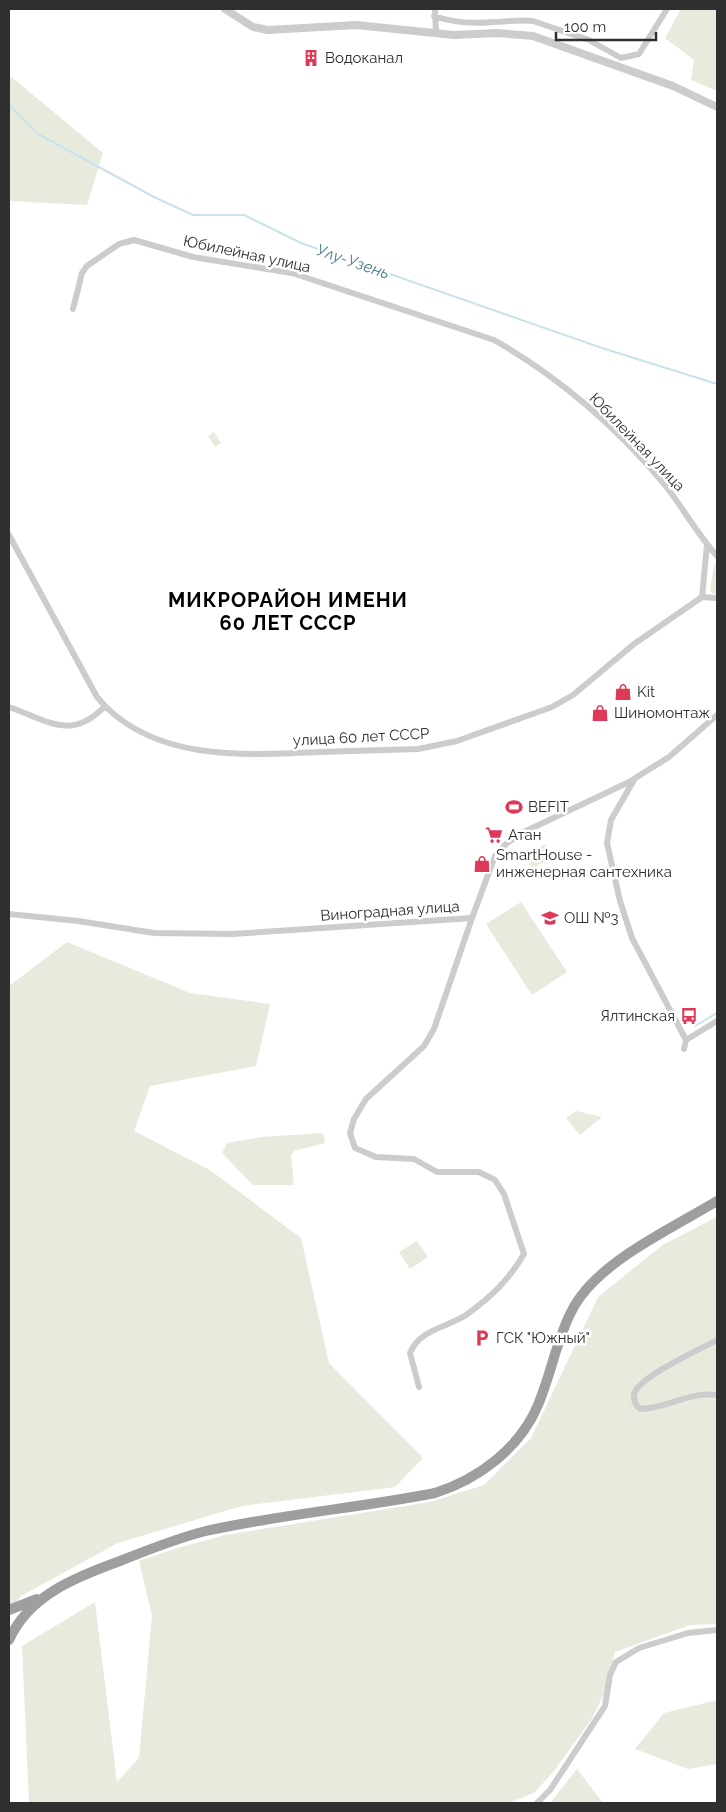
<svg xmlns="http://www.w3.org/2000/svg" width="726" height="1812" viewBox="0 0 726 1812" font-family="Raleway,sans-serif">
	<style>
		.green { fill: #e7ebdd }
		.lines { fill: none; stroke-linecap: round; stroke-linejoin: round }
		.stream { stroke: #cae2ea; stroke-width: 2 }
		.minor { stroke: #ccc; stroke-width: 6 }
		.tertiary { stroke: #ccc; stroke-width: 8 }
		.trunk { stroke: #9e9e9e; stroke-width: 10 }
		.labels { text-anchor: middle; stroke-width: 5; stroke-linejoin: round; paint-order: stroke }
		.poi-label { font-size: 15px; fill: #2f2f2f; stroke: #fff; text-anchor: start }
		.street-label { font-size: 15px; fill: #2f2f2f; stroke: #fff }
		.water-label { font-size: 16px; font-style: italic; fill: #40798e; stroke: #fff }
		.district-label { font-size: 20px; font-weight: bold; letter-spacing: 1px; fill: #000; stroke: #fff }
	</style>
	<rect width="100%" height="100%" fill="#fff"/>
	<path class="green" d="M681,9h36v82l-26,-11 3,-20 -29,-22z
		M9,75l94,78 -16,52 -78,-4z
		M214,432l7,11 -6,4 -7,-11z
		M717,562v32h-4l-3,-4 4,-24z
		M545,844l8,12 -21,13 -7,-13z
		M521,902l46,70 -35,23 -46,-71z
		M67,942l123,51 80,11 -14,62 -106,20 -16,45 76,39 91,68 28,125 94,95 -28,29 -153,19 -124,37 -97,53 -12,16v-626z
		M576,1111l26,6 -22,18 -14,-17z
		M323,1133l2,10 -31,8 -3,4 3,30h-41l-31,-32 5,-10 35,-6z
		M717,1217v407l-27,1 -75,27 -11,42 -13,26 -37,51 -20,22 -26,10h-479l-7,-157 73,-44 22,180 22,-24 13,-142 -13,-55 35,-12 51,-14 205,-33 54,-17 47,-47 67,-141 66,-53z
		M417,1241l11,16 -18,12 -11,-17z
		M717,1700v64l-29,5 -53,-20 29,-36z
		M577,1769l26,34h-53z"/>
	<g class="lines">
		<path class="stream" d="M9,105l29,29 116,63 39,18h51l57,28 301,105 115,36
			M695,1026l22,-13"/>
		<path class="minor" d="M435,9l1,24
			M434,16c20,7 39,8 59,6 14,0 27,-3 40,-1l56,19 32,18 18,-4 28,-45
			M73,309l9,-36 5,-7 32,-22 15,-4 59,17 99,16 202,67c64,36 124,88 171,145 18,23 33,50 52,71
			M9,535l88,162 8,9
			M702,597l15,1
			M9,707c38,13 62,35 96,-1 56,56 142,49 214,46 33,-1 66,-2 99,-3l39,-8 95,-34 21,-12 61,-51 68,-47 5,-52
			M634,780l-23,40 -4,23 13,58 12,37 54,102
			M9,914l69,7 76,12 78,1 240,-16 23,-62 11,-12 18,-12 105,-50 40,-25 48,-42
			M684,1049l2,-9 31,-19
			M717,1340c-18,10 -74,35 -82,52 -3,7 0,12 5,17 27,0 49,-18 77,-14
			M419,1387l-9,-34c10,-24 36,-25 56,-38 25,-18 42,-34 58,-61l-20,-60 -9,-14 -16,-8h-42l-23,-13 -38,-2 -21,-9 -5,-15 4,-14 12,-20 58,-53 10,-17 38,-111
			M537,1803l13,-13 55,-84 5,-31 6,-13 23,-14 49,-15 29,-3"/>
		<path class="tertiary" d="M225,9l28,18 15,3 88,-5 98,10 43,-2 36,3 140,50 44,21"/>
		<path class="trunk" d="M9,1610l28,-11
			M9,1640c20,-45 67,-63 111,-79 28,-11 57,-23 86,-30 76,-17 153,-23 229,-38 44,-14 85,-45 103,-88 7,-17 12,-34 17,-51 7,-20 13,-41 26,-58 30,-40 93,-69 136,-95"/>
	</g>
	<defs>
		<g id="building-bare" transform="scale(1.35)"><path d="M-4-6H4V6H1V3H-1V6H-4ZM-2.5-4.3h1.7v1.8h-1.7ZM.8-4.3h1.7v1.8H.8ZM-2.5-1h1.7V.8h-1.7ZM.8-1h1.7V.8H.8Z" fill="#de3959" stroke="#fff" stroke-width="2.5" paint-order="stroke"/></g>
		<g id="shop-bare" transform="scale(1.35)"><path d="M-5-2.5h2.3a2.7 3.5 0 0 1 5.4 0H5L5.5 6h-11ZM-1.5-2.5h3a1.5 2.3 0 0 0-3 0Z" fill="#de3959" stroke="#fff" stroke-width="2.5" paint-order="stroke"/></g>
		<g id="stadium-bare" transform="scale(1.35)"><path d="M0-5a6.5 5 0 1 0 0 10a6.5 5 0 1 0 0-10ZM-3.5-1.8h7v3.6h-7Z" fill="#de3959" stroke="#fff" stroke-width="2.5" paint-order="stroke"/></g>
		<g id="supermarket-bare" transform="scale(1.35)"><path d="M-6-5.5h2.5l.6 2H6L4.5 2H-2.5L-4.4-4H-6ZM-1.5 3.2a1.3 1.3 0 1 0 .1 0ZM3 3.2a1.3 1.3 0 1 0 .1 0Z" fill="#de3959" stroke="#fff" stroke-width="2.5" paint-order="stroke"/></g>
		<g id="school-bare" transform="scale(1.35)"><path d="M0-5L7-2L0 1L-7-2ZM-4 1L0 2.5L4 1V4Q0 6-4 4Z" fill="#de3959" stroke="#fff" stroke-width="2.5" paint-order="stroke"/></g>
		<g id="bus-bare" transform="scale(1.35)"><path d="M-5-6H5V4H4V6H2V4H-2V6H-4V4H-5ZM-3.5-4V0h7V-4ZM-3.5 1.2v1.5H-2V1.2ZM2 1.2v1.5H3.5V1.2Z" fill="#de3959" stroke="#fff" stroke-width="2.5" paint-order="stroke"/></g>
		<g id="parking-bare" transform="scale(1.35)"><path d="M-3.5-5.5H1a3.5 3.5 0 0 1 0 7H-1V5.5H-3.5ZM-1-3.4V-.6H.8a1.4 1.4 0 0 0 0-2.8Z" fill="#de3959" stroke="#fff" stroke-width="2.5" paint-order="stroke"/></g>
	</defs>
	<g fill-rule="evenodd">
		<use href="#building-bare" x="311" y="58"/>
		<use href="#shop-bare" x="623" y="692"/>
		<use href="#shop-bare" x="600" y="713"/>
		<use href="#stadium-bare" x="514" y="807"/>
		<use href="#supermarket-bare" x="494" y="835"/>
		<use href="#shop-bare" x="482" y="864"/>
		<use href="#school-bare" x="550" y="918"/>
		<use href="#bus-bare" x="689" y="1016"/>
		<use href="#parking-bare" x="482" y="1338"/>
	</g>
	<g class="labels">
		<g class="poi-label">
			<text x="325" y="63">Водоканал</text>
			<text x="637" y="697">Kit</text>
			<text x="614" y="718">Шиномонтаж</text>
			<text x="528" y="812">BEFIT</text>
			<text x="508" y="840">Атан</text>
			<text x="496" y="860">SmartHouse -<tspan x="496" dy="17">инженерная сантехника</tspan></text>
			<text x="564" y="923">ОШ №3</text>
			<text x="675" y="1021" text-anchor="end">Ялтинская</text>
			<text x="496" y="1343">ГСК "Южный"</text>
		</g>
		<g class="street-label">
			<text transform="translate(247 254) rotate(12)" y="5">Юбилейная улица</text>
			<text transform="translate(637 442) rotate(46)" y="5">Юбилейная улица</text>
			<text transform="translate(361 737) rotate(-3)" y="5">улица 60 лет СССР</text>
			<text transform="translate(390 911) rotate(-4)" y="5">Виноградная улица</text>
		</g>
		<g class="water-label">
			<text transform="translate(353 261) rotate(19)" y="6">Улу-Узень</text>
		</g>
		<g class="district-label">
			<text x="288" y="607">МИКРОРАЙОН ИМЕНИ<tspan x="288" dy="23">60 ЛЕТ СССР</tspan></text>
		</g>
	</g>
	<rect width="726" height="1812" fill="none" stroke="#2f2f2f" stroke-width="20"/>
	<path d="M556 32v8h100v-8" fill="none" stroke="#2f2f2f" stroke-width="2.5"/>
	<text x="564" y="32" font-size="15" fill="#2f2f2f" stroke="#ffffff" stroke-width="4" paint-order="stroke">100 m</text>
</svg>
